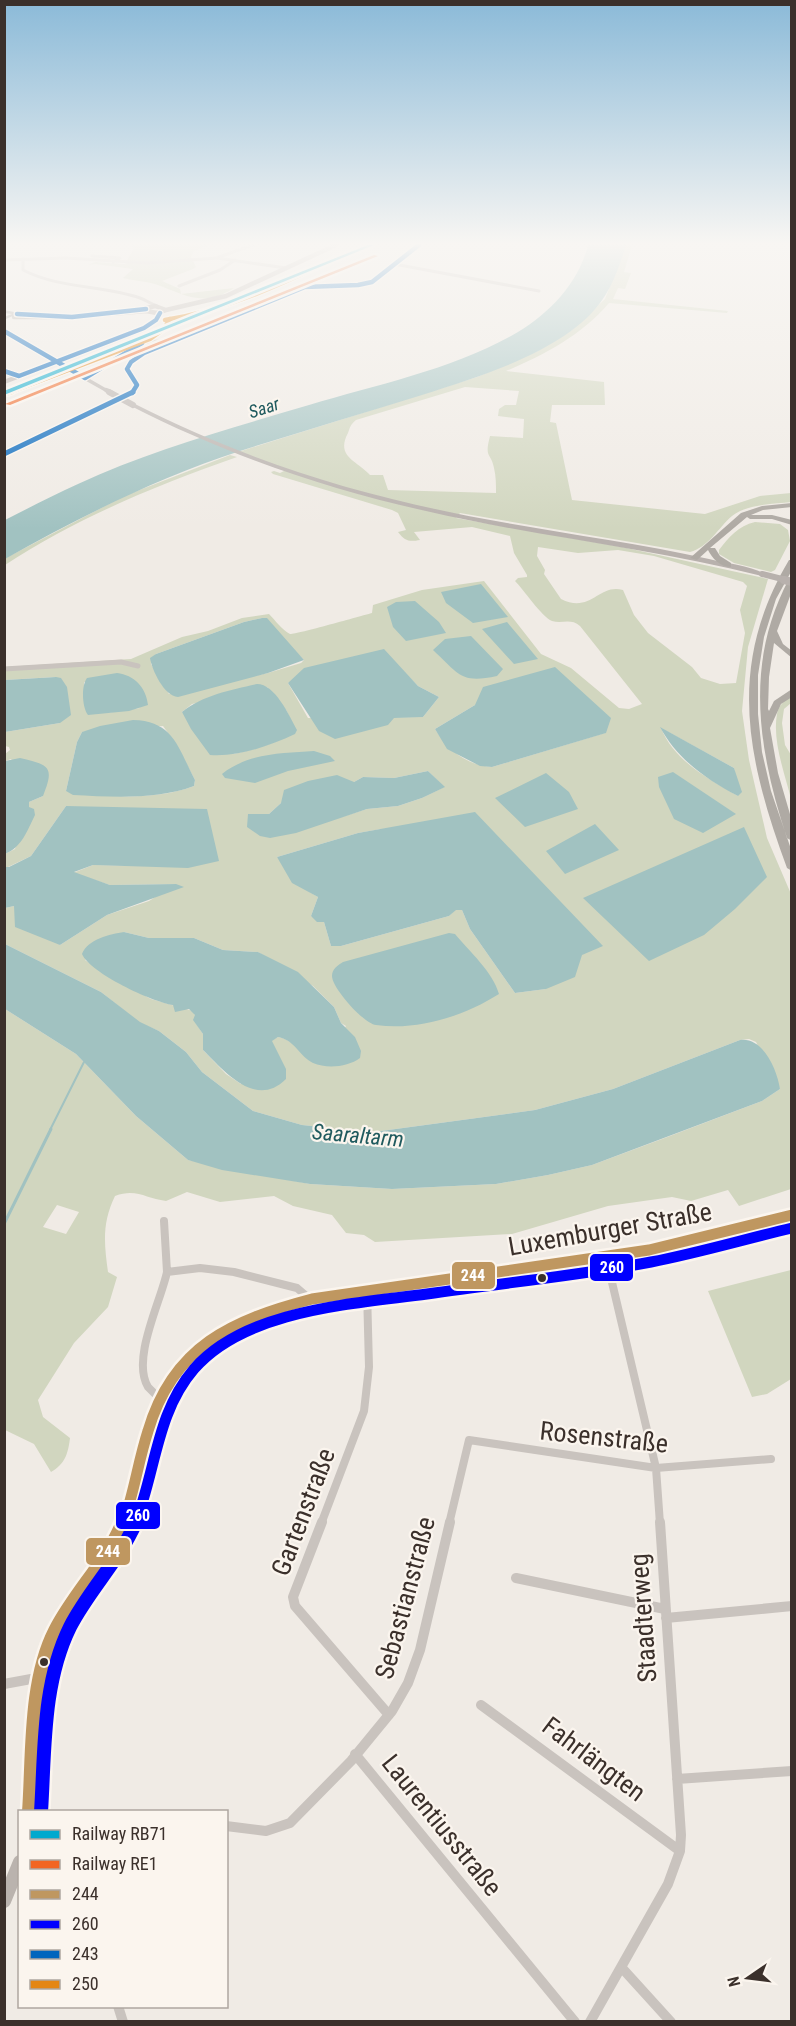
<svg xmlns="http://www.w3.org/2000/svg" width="796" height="2026" viewBox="0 0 796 2026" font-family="'Roboto Condensed',sans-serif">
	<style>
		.green { fill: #d1d6bf; fill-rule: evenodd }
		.water { fill: #a1c2c1 }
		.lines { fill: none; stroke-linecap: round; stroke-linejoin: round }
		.stream-far1 { stroke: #a1c2c1; stroke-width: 2 }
		.stream { stroke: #a1c2c1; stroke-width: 3 }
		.street-far4 { stroke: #c9c3be; stroke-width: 3 }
		.street-far3 { stroke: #c9c3be; stroke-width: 4 }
		.street-far2 { stroke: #c9c3be; stroke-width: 5 }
		.street-far1 { stroke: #c9c3be; stroke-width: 8 }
		.street { stroke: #c9c3be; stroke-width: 10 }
		.secondary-far2 { stroke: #bab3ae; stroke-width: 4.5 }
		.secondary-far1 { stroke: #bab3ae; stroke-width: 11 }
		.secondary { stroke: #bab3ae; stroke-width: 14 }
		.primary { fill: #b8b1ad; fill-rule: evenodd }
		.highway { fill: #afaaa4; fill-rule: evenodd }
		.rail-casing { stroke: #b1aca8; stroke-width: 2 }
		.rail { stroke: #fbf5ee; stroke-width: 1.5; stroke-dasharray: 3; stroke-linecap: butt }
		.primary-bridge-far2 { stroke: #b8b1ad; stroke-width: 4.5 }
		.primary-bridge-far1 { stroke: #b8b1ad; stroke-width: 6 }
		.primary-bridge { stroke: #b8b1ad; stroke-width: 8 }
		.bus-1-far1-casing { stroke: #fbf5ee; stroke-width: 16 }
		.bus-1-casing { stroke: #fbf5ee; stroke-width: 19 }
		.bus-2-far1-casing { stroke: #fbf5ee; stroke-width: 16 }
		.bus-2-casing { stroke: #fbf5ee; stroke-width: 19 }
		.bus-3-far1-casing { stroke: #fbf5ee; stroke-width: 7 }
		.bus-3-casing { stroke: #fbf5ee; stroke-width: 8 }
		.bus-4-far1-casing { stroke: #fbf5ee; stroke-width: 7 }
		.bus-4-casing { stroke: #fbf5ee; stroke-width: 8 }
		.bus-1-far1 { stroke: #bf9760; stroke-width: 11 }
		.bus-1 { stroke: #bf9760; stroke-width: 14 }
		.bus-2-far1 { stroke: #00f; stroke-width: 11 }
		.bus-2 { stroke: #00f; stroke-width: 14 }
		.bus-3-far1 { stroke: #0065bd; stroke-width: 4.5 }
		.bus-3 { stroke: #0065bd; stroke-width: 5 }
		.bus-4-far1 { stroke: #e48614; stroke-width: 4.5 }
		.bus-4 { stroke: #e48614; stroke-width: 5 }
		.rail-1-casing { stroke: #fbf5ee; stroke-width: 5 }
		.rail-2-casing { stroke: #fbf5ee; stroke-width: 5 }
		.rail-1 { fill: #00a9ce; fill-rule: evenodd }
		.rail-2 { fill: #f26522; fill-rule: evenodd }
		.bus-dot { fill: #3b302b; stroke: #fbf5ee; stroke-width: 2 }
		.labels { text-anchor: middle; stroke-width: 4.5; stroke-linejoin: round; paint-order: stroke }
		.far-water-label { font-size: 18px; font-style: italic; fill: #1f5a5e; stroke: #fbf5ee }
		.water-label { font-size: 22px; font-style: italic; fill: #1f5a5e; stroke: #fbf5ee }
		.near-street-label { font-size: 26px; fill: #3b302b; stroke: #fbf5ee }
		.line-badge { stroke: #fbf5ee; stroke-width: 2 }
		.badge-label { font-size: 16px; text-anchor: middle; font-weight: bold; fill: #fff }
	</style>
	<rect width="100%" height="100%" fill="#f0ebe5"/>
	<path class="green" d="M130,245h78l-14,6 -3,6 5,10 -3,2 -31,12 18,8 1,5 53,-6c-31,20 -48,7 -79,-4 -10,-3 -21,-3 -32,-6l10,-9 -38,-5 -7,1 7,-3 30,2 9,-16z
		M626,245h6l-8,27 7,1 -6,16 -7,-1 -5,11 115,12 -1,2 -118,-10c-27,32 -65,52 -103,68l98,11 1,23h-53l-2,17 6,1 16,77 133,14 55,-18 31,-3v9c-17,2 -44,2 -59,14 -14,12 -23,31 -42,36l-230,-39 -4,5 166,29 146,32 -20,68 -6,64 7,49 18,78 24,56v295l-52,17 -11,-16 -37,11 -19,-4 -64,9 -96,28 -137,8 -11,-7 -18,-2 -14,-18 -39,-9 -19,-10 -54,6 -33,-10 -21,9c-20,-2 -29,-13 -51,-5 -13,27 -11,47 -7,76l9,5 -9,30 -34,36 -36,57 5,17 27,21c-2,16 -5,26 -19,34l-17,-28 -29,-14v-421l71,45 60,62 52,44 122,24 82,5 104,-5 52,-9 44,-10 70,-26 100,-38 18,-12 -24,-47 -7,-3 -9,1 -127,49 -78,21 -176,24 -28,-2 -10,-5 -19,-2 -49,-14 -51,-39 -16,-20 -27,-21 -19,-8 -39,-31 -96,-48v-36l9,-2 46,39 47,-30 42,-14 27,-17 -66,1 -37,-12 20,-8 59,1 -86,-60 -35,50 -23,11h-3v-13l10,-5 14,-47 14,-6 -32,-37 -6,2v-7l5,-4 -1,-3 -4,-1v-14l55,-9 -5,-46 -50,3v-13l126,-8 51,-22 26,-6 34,-13 27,-4c6,6 13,16 21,20 4,1 71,-18 82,-21l1,-8 49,-15 62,-9 57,73 30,14 48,40 10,1 13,-5 -62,-78c-9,-8 -18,-2 -28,-5 -10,-4 -29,-32 -37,-40l3,-3 9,-1v-2l-13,-22 -4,-17 -38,-9 -58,5 6,8c-11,2 -15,1 -22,-8l8,-2 -8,-17 -6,-3 -119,-36 -2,-2 3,-1 6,2 6,-3 -48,-18 239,-75 61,-26 34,-21 33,-31zM465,387l54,4 -3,14h-11l-6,4 -1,7 26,3 -1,19 -33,-2c-6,23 1,16 4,32 2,8 2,17 2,25l-108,-3 -5,-15h-13c-12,-14 -35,-18 -22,-42 2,-6 3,-9 8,-13zM538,547l40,6 40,-3 36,6 89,26 4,4 -7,24 5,23 -9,50 -16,1 -19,-6 -9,-11 -44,-34 -14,-18 -11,-25c-24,-7 -32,24 -62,9l-17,-25 1,-4 -8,-14zM262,618l42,42 -3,3 -33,10 -99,21 -18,-30 5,-10 88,-32zM383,650l35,36 21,11 -16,20 -115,1 -20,-35zM84,682l56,26 -33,5 -23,-23zM267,687l19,23 10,20c-18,14 -40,18 -62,24l-52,-42 10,-8zM475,705l130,28 -113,34c-26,-2 -43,-16 -57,-38zM163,726l13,18 19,36 -1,6c-40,15 -87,11 -128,5l11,-49 5,-10zM661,728l73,40 4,28c-29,-17 -64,-35 -77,-68zM428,771l16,16 -22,11 -24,8 -31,3 -35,11 -84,-6h21l12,-11 73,-21 9,-5 31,1zM381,829l165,160 -31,4 -45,-64 -8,-19 -6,-1 -7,7 -108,30h-10l-7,-24 -13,-6 7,-19 -10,-6 -31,-34 81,-24zM124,932l25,6h45l29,12 35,2 55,34 21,21 7,16 5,3 -25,38c-18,-4 -24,-24 -43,-27l-6,3 -31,44 -15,-10 -23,-24v-16l-8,-12v-7l-2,-4 -42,-12 -44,-24 -22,-15zM57,1205l22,7 -13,22 -23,-7z
		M230,455l7,2c-80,28 -160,61 -232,108l-1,-6 120,-63z
		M755,522l25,2 8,6 2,11 -15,29 -4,2 -37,-9 -15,-9v-4c10,-13 19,-24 36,-28z
		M791,696v7l-7,6 -2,14 3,22 6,10v44c-6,-25 -19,-58 -14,-85 1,-8 8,-14 14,-18z
		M791,1270v109l-24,15 -15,3 -44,-106z"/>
	<path class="water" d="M588,245h38c-12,38 -21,61 -55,86 -45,32 -97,47 -149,64 -61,19 -122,37 -182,56 -83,27 -160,66 -235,108v-39c24,-12 48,-25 73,-36 73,-34 154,-56 231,-79 67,-20 141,-35 202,-69 36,-20 67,-51 77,-91z
		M481,584l27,33 -35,6 -27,-20 -5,-11z
		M415,601l24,21 7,11 -40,8 -13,-14 -6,-20 9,-5z
		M262,618h5l37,42 -36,13 -90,24c-14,-1 -26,-27 -28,-39l6,-4 88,-32z
		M507,622l31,37 -24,5 -32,-35z
		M471,636l32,33 -6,7c-37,8 -38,-2 -64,-26l12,-11z
		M384,649l34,37 21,11 -16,20 -29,1 -6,7 -53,14 -16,-8 -31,-48 16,-15z
		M555,667l56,51 -5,15 -114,34 -12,-1 -33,-17 -12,-20 40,-24 8,-18z
		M117,673c17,2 29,14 31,32l-19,6 -41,4c-6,-8 -7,-29 -1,-37z
		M56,677l5,1 6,9 4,28 -11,8 -55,9v-52z
		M257,684c18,0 32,31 40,46l-2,4c-26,12 -56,23 -85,21l-19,-26 -9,-17c21,-17 49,-22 75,-28z
		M133,720c41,1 45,28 62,60l-1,6c-37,14 -82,11 -121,9l-7,-4 11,-49 5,-10 18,-6z
		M660,727l74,41 8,24 -4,4c-31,-16 -61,-37 -78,-69z
		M314,751l16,5 5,5 -47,10 -33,12 -30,-5 -3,-4c26,-21 61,-21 92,-23z
		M20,758c29,7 35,8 23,38l-14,6v5l5,2 1,6c-8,16 -13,32 -30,39v-93z
		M428,771l17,16 -23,11 -24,8 -31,3 -71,24 -26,5 -10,-2 -13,-9 1,-13h21l12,-11 3,-13 24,-9 29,-6 17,7 9,-5 31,1z
		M673,772l63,42 -33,19 -29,-14 -15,-32 -1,-10z
		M546,773l23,19 9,17 -53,18 -30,-29z
		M66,806l141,3 12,52 -31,7 -95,-3 -19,7 36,13 66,-1 8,3 -77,28 -47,30 -45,-18 -1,-21 -9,2 -1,-41h5l22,-11z
		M475,812l128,134 -21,9 -7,22 -29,12 -31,4 -45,-64 -8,-19h-6l-7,6 -108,30h-10l-7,-24h-7l-6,-6 7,-19 -26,-14 -15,-26 81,-24z
		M595,824l24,26 -54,24 -19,-23z
		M744,827l23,50 -32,32 -31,26 -55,26 -66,-63z
		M124,932l25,6h45l29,12 35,2 40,20 36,35 7,16 14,14 6,14 -1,7c-12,9 -33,11 -47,5 -14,-7 -18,-23 -35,-26l-6,4 14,28v10c-30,30 -61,-7 -83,-29v-16l-10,-14 2,-5 -6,-6 -14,3 -2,-7c-21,-3 -83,-32 -91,-51 6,-15 28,-20 42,-22z
		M449,933l6,1c14,17 38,38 44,60 -35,22 -81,37 -123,31 -12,-1 -44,-37 -44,-49 0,-7 6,-11 11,-14z
		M5,944l96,48 39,30 19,9 27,21 16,20 51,39 49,14 19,2 10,5 28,2 176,-24 78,-21 127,-49c23,-3 37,29 40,49l-18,12 -170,64 -44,10 -52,9 -104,5 -82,-5 -88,-14 -34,-10 -52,-44 -60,-62 -71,-45z"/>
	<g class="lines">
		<path class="stream-far1" d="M50,1130l34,-68"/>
		<path class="stream" d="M4,1224l47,-95"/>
		<path class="street-far4" d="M92,256l28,2 -7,4
			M219,257l34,-12
			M23,259v11c37,19 79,15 117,28 6,2 11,6 17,8
			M4,260l62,-2 82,5 69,-5 69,10
			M394,264l145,27
			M179,286l41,-16 15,-10
			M4,371l15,5
			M85,378c34,-15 46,-43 87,-36
			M132,393l5,-8 -10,-16 4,-7 13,-9 161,-66 53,-2 14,-3 47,-37"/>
		<path class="street-far3" d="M4,454l129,-62"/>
		<path class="street-far2" d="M4,669l117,-7 17,4"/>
		<path class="street-far1" d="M164,1221l3,51 33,-4 34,4 63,16 14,12
			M606,1257l50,211 4,56
			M158,1397c-3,-3 -7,-7 -10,-10 -17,-28 13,-86 19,-115
			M321,1524l43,-113 5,-44 -2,-76
			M449,1524l20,-84 187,28 115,-9"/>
		<path class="street" d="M322,1522l-29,75 2,9 94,109
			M516,1578l149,31
			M666,1618l126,-12
			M4,1684l38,-7
			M481,1705l199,146
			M355,1754l220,268
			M677,1779l115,-8
			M226,1826l40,5 24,-8 61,-62 41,-50 16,-28 12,-33 30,-128
			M622,1968l49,54
			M118,2006l5,16
			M590,2022l78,-138 12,-33 1,-16 -21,-313"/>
		<path class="secondary-far2" d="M155,306l11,4 -9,3 -11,-2 1,-3z
			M166,310l60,-14 110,-51
			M14,317h58l74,-6
			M4,382l140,-54 12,-8 4,-7"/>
		<path class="secondary-far1" d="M122,1524c13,-33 18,-68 28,-102 24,-79 88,-105 162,-123l337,-49 143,-35"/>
		<path class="secondary" d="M29,1812c4,-55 3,-125 24,-177 17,-41 54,-71 70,-113
			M4,1901l16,-39"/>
		<path class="primary" d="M4,310l15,3 -15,7v-3l8,-3 -8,-1z
			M4,331l51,27 1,1 -5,1 -47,-26z
			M72,371h4l33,19 -5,1 -32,-18z
			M131,404h4c120,61 239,96 372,119 67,12 135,21 202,36 16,4 42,7 56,15l-3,2c-111,-28 -224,-39 -336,-65 -103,-23 -201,-57 -295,-105z"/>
		<path class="highway" d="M792,503v4l-29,3 -12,5h21l20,5v5l-20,-6h-22l-3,-2 -37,31h5l5,8 11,7v4c-11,0 -19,-9 -23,-17l-11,10 -7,-2 51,-45 21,-7z
			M789,560h3v10l-16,29 -12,38 -6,38v39l4,38 9,39 21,61v19l-5,-3c-40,-109 -61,-202 2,-308z
			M789,579h3v12l-15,40 6,13 9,7v7l-18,-15 -5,34 -1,32 1,2 5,-10 18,-12v8l-11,7 -11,24 8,45 14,48v20l-5,-3c-29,-88 -43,-175 2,-259z"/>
		<g class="rail-casing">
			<path id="rail" d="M291,280l85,-35"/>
		</g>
		<use href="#rail" class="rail"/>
		<path class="primary-bridge-far2" d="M53,359l21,13
			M106,390l6,3"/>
		<path class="primary-bridge-far1" d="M109,392l24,13
			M762,574l28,7"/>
		<path class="primary-bridge" d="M784,580l8,2"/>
		<g class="bus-1-far1-casing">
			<path id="bus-1-far1" d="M123,1524c11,-31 15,-62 25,-93 25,-85 84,-111 164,-132l337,-49 143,-35"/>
		</g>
		<g class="bus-1-casing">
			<path id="bus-1" d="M29,1812c4,-56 0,-130 26,-181 19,-38 52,-69 68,-109"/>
		</g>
		<g class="bus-2-far1-casing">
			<path id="bus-2-far1" d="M135,1524c21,-53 21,-111 59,-155 52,-60 160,-65 233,-75 74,-11 150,-18 224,-32 47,-9 94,-23 141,-34"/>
		</g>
		<g class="bus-2-casing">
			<path id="bus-2" d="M41,1812c4,-61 1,-128 29,-185 19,-37 49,-66 66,-105"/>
		</g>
		<g class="bus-3-far1-casing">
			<path id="bus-3-far1" d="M17,314l55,3 74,-8
				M4,331l81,47 57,-35
				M4,371l15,5 125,-48 12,-8 4,-7
				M132,393l5,-8 -10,-16 4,-7 13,-9 161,-66 53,-2 14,-3 47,-37"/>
		</g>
		<g class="bus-3-casing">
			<path id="bus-3" d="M4,454l129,-62"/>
		</g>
		<g class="bus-4-far1-casing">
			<path id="bus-4-far1" d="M165,320c63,-10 118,-37 176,-64
				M8,393l142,-54 14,-10 6,-10"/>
		</g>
		<g class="bus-4-casing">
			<path id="bus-4" d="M8,393l3,-1"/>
		</g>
		<use href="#bus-1-far1" class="bus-1-far1"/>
		<use href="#bus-1" class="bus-1"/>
		<use href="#bus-2-far1" class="bus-2-far1"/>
		<use href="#bus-2" class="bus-2"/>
		<use href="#bus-3-far1" class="bus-3-far1"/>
		<use href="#bus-3" class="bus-3"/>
		<use href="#bus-4-far1" class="bus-4-far1"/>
		<use href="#bus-4" class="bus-4"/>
		<g class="rail-1-casing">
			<path id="rail-1" d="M368,245h6l-370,150v-4z"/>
		</g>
		<g class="rail-2-casing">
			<path id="rail-2" d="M374,255l4,1 -368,149 -5,-1z"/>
		</g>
		<use href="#rail-1" class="rail-1"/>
		<use href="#rail-2" class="rail-2"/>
	</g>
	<linearGradient id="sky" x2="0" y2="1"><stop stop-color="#8bbad8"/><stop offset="0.46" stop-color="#f8f6f3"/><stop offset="1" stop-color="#f8f6f3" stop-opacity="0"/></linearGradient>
	<rect width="796" height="529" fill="url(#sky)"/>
	<g class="bus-dot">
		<circle cx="542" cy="1278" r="5"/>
		<circle cx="44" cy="1662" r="5"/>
	</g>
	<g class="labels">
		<g class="far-water-label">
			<text transform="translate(264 408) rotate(-18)" y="6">Saar</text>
		</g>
		<g class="water-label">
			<text transform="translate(358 1135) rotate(5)" y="8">Saaraltarm</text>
		</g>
		<g class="near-street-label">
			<text transform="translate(610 1229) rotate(-10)" y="9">Luxemburger Straße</text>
			<text transform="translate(604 1437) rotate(6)" y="9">Rosenstraße</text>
			<text transform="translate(303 1512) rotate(-69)" y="9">Gartenstraße</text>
			<text transform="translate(405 1598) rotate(-75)" y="9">Sebastianstraße</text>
			<text transform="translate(643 1618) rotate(-94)" y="9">Staadterweg</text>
			<text transform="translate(594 1759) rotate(37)" y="9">Fahrlängten</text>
			<text transform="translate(442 1825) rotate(51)" y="9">Laurentiusstraße</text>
		</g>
	</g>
	<g class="line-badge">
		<rect x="589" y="1253" width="45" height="29" rx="6" fill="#00f"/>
		<rect x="451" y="1261" width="45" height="29" rx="6" fill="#bf9760"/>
		<rect x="115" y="1501" width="46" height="29" rx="6" fill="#00f"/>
		<rect x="85" y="1537" width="46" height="29" rx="6" fill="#bf9760"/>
	</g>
	<g class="badge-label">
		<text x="612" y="1273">260</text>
		<text x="473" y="1281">244</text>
		<text x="138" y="1521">260</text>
		<text x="108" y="1557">244</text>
	</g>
	<rect width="796" height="2026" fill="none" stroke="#3b302b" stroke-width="12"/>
	<rect x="18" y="1810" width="210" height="198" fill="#fbf5ee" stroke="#aea6a0" stroke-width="1.5"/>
	<rect x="30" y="1830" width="30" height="9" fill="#00a9ce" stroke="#aea6a0" stroke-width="1.5"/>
	<text x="72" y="1840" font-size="18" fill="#3b302b">Railway RB71</text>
	<rect x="30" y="1860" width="30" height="9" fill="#f26522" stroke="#aea6a0" stroke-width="1.5"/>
	<text x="72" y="1870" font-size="18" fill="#3b302b">Railway RE1</text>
	<rect x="30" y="1890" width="30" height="9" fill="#bf9760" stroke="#aea6a0" stroke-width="1.5"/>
	<text x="72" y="1900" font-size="18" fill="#3b302b">244</text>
	<rect x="30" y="1920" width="30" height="9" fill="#0000ff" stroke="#aea6a0" stroke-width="1.5"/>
	<text x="72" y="1930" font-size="18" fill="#3b302b">260</text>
	<rect x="30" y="1950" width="30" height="9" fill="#0065bd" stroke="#aea6a0" stroke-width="1.5"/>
	<text x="72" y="1960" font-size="18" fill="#3b302b">243</text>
	<rect x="30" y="1980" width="30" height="9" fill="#e48614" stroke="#aea6a0" stroke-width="1.5"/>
	<text x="72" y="1990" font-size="18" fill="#3b302b">250</text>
	<g transform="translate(748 1978) rotate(256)" stroke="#fbf5ee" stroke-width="4.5" paint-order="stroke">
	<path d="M0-4.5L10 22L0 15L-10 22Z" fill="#3b302b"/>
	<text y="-9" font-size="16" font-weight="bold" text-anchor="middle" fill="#3b302b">N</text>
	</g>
</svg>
